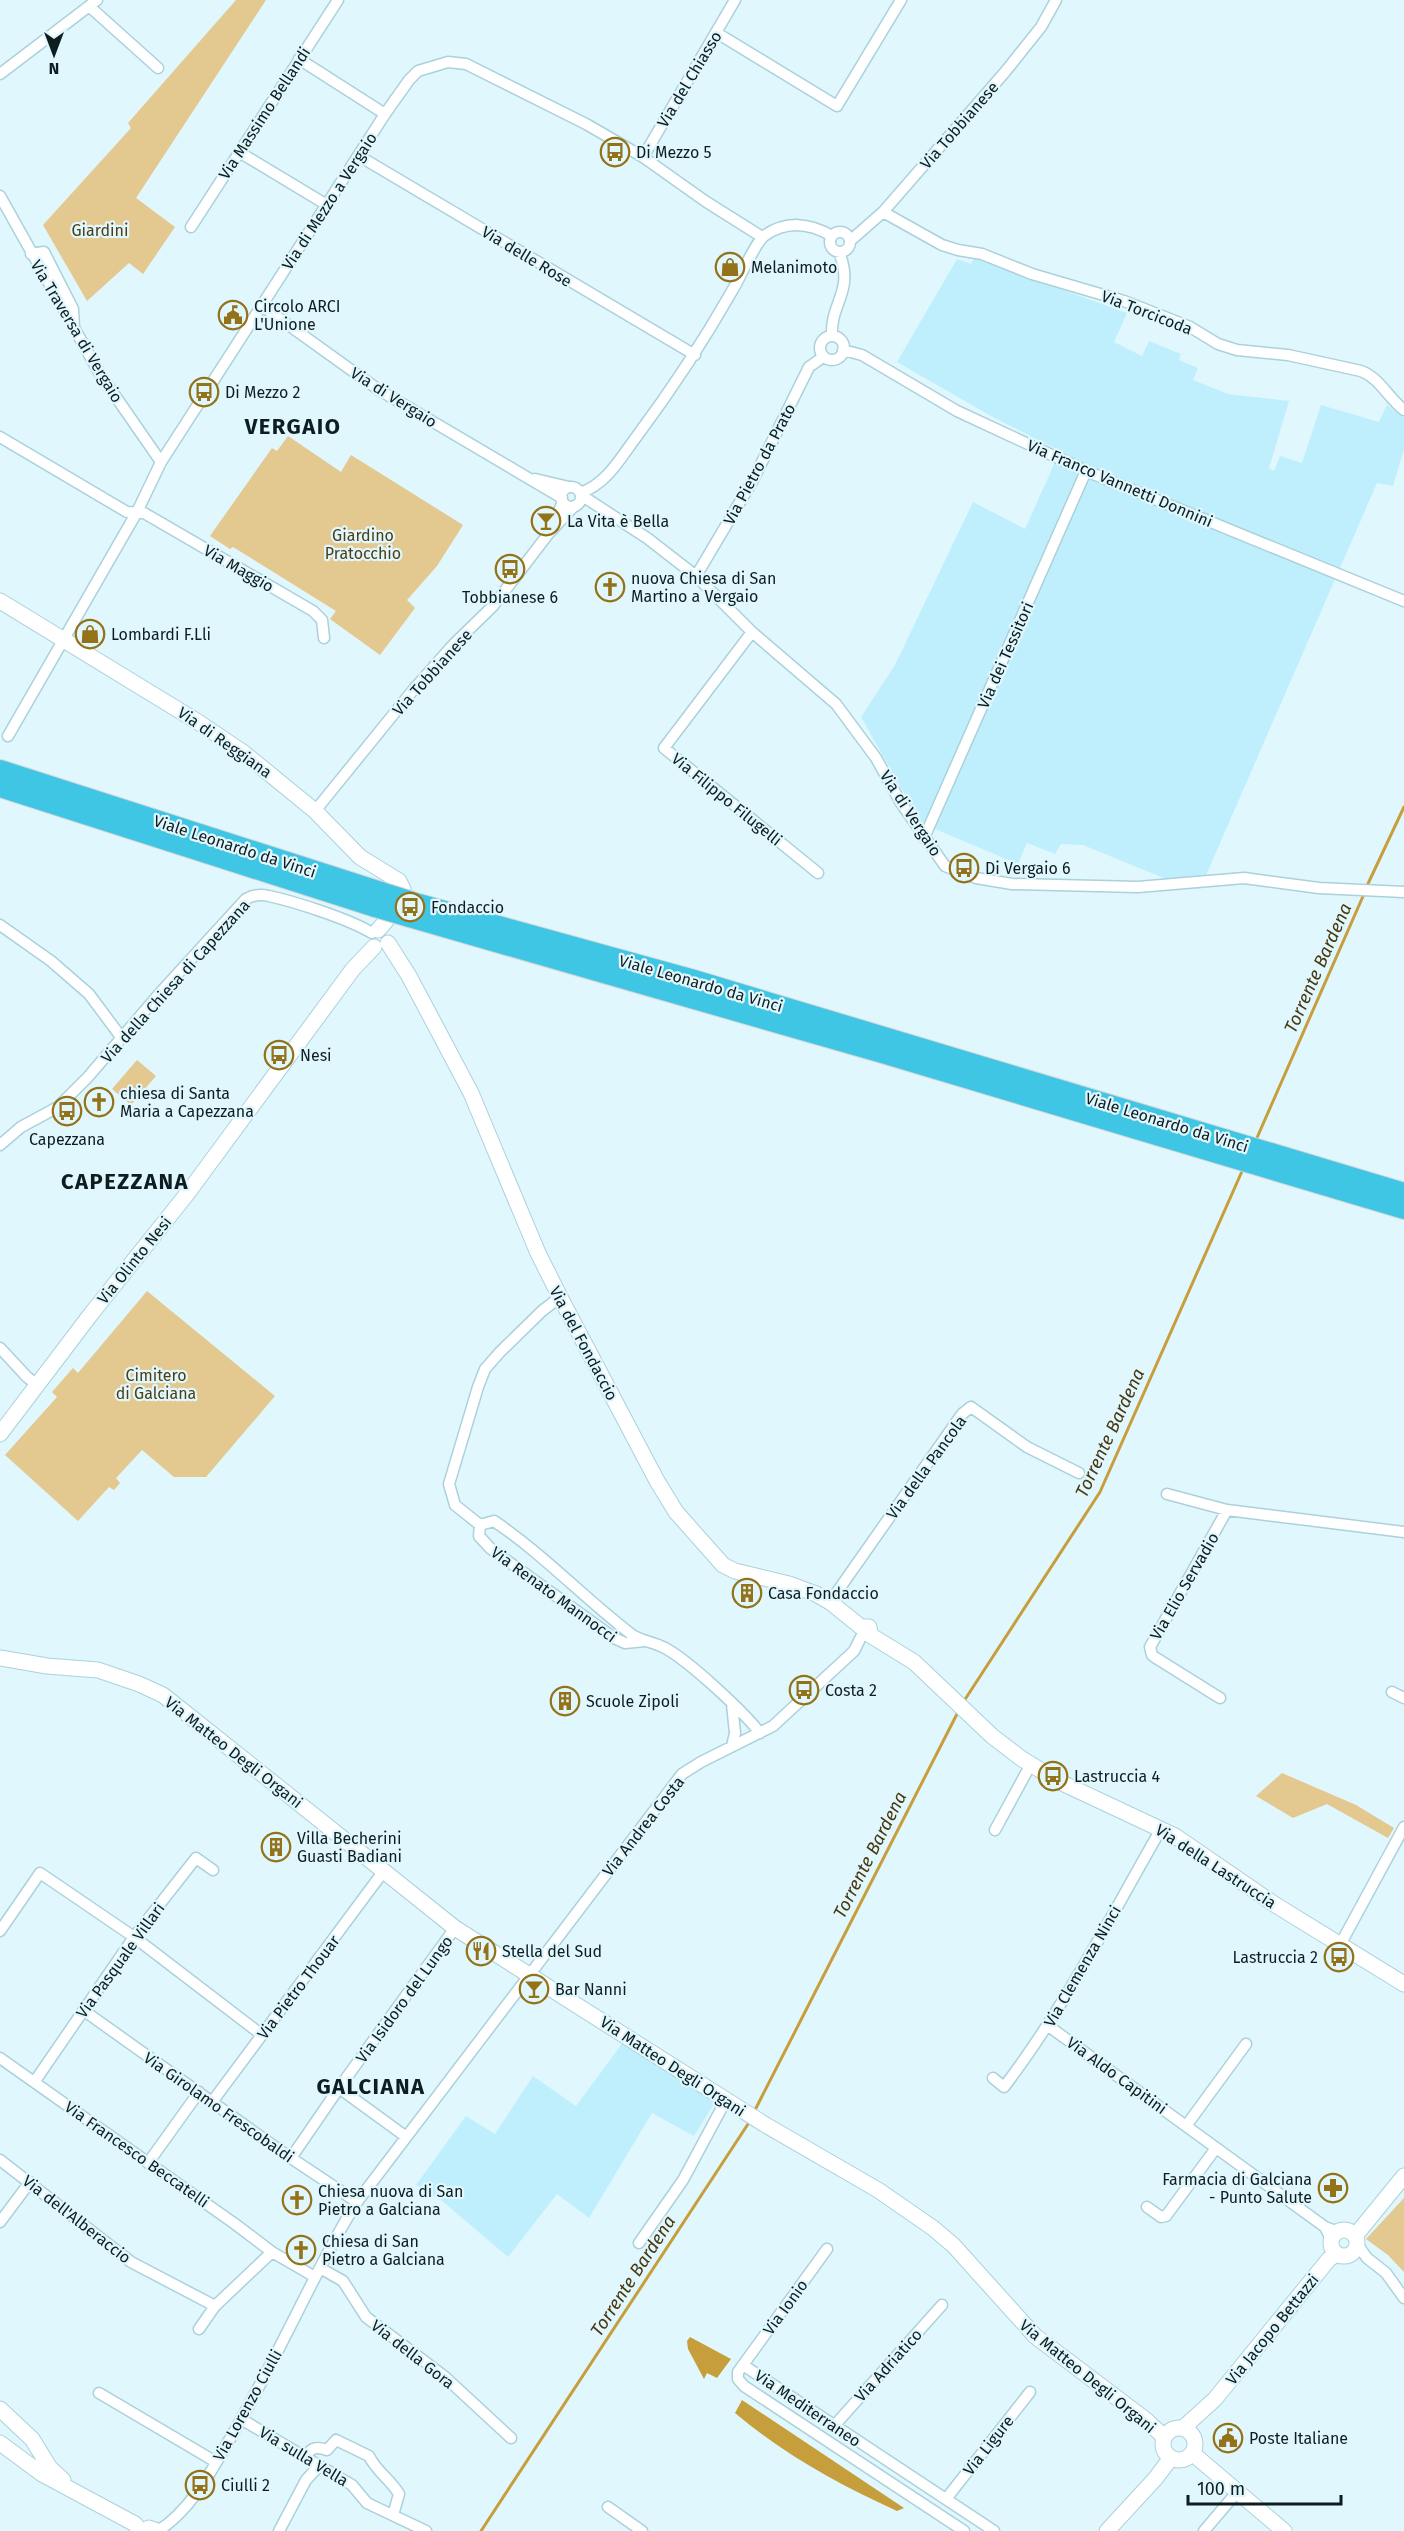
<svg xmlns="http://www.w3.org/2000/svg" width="1404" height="2531" viewBox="0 0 1404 2531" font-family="'Fira Sans',sans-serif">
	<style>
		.built { fill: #bfeffd }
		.green { fill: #e3c88f }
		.water { fill: #c79e3c }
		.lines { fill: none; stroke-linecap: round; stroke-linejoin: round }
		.stream { stroke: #c79e3c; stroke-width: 3 }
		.street-casing { stroke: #abd1db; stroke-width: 13 }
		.secondary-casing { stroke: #abd1db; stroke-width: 17 }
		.highway-casing { stroke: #d4d6d7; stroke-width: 22 }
		.street { stroke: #fff; stroke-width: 10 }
		.secondary { stroke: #fff; stroke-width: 15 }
		.highway { stroke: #40c6e5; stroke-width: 20 }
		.highway-bridge-casing { stroke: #d4d6d7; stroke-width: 22; stroke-linecap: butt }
		.highway-bridge { stroke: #40c6e5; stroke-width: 20 }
		.labels { text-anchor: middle; stroke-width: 4.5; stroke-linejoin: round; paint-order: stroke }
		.street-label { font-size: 16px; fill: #0e1d20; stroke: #e0f7fd }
		.poi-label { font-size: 16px; fill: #0e1d20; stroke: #e0f7fd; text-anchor: start }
		.park-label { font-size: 16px; fill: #4e3c14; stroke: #e0f7fd }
		.water-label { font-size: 18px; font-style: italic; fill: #49380f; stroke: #e0f7fd }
		.district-label { font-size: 22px; font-weight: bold; letter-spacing: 1.5px; fill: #0e1d20; stroke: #e0f7fd }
	</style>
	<rect width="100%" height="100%" fill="#e0f7fd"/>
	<path class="built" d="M974,258l153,55 -13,29 28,14 7,-15 32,13 -2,6 19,8 -5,12 35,14 61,7 -20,67 5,3 6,-15 22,7 19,-58 58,17 8,-17 17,13v31l-11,37 -16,-3 -177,406 -34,-10 -83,-34 -22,-1 -6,10 -28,-11 -9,21 -97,-41 -60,-106 34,-52 78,-163 52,27 35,-78 -71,-36 -92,-53 60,-103 14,5z
		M624,2041l93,58 -23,37 -42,-23 -63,105 -32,-24 -49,63 -67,-57 -25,-15 50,-69 29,18 38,-58 43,30z"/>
	<path class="green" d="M236,0h30l-130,198 39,29 -32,47 -14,-11 -42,38 -44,-76 88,-97 -3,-5z
		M288,436l53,36 10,-17 112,70 -26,41 -30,34 8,8 -35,47 -50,-36 6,-8 -103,-64 -3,2 -20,-13 62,-88 5,3z
		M137,1060l19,16 -25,29 -19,-16z
		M147,1291l128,105 -69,81h-32l-32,-27 -26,28 4,5 -6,7 -5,-3 -31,34 -73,-66 52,-58 -5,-5 21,-24 5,5z
		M1282,1773l74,32 38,23 -6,10 -61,-34 -34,14 -37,-22z
		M1404,2198v74l-16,-17 -22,-16z"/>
	<path class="water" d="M690,2337l41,22 -14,19 -10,-5 -3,6 -16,-30 -1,-8z
		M742,2400l162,108 -7,3c-59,-27 -112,-56 -162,-98z"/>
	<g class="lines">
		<path class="stream" d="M1366,888l38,-81
			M1256,1140l108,-246
			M964,1701l136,-209 143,-323
			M754,2112l204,-400
			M481,2531l269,-410"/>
		<g class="street-casing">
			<path id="street" d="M90,7l68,61
				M717,33l120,73 64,-106
				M299,59l86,55
				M0,74l97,-74
				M239,152l88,53
				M359,156l336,199
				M643,157l92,-157
				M0,196l100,178 61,88
				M883,212l59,33 16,5 24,4 50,20 92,27 66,26 28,17 19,6 51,5 73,16c19,7 27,27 43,39
				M191,227l147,-227
				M830 242a10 10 0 1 1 20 0a10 10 0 1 1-20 0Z
				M850,241l33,-29 122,-140 36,-45 15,-27
				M31,254l13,-2 29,57 1,19
				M262,306l117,84 183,108
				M832,336c-2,-34 23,-44 7,-84
				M820 348a12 12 0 1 1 24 0a12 12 0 1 1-24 0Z
				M843,350l19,5 95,56 129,60 318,130
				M0,437l127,75 17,1 169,98 9,9 2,18
				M535,479l34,8
				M561 497a10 10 0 1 1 20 0a10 10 0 1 1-20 0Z
				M580,493c27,-9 41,-36 57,-57 35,-47 66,-94 95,-145 7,-11 23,-48 32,-55 22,-16 46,-13 68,0
				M581,495l66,43 49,38 56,56 84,72 40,54 25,45 44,63 31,12 36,6 126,3 106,-9 75,10 85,4
				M550,530l13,-28
				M696,576l57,-96 56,-113 14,-10
				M752,632l-88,116 154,125
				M8,736l129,-224 24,-50 224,-348 24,-34 9,-9 30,-9 18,2 120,60 57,33 62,44 57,36
				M315,811l99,-122 39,-44 40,-39 56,-73 25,-27
				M924,838l162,-367
				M0,925l51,36 38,33 32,43
				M0,1145l21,-18 37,-20 30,-30 72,-84 86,-94c7,-4 15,-5 23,-3 27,6 80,23 103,37
				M0,1348l27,29 9,7
				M1167,1494l60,16 177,22
				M480,1525l14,-4c49,33 90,77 137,113 10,7 23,8 34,14 24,13 78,63 95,85
				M480,1525l-25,-20 -6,-21 29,-97 7,-18 15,-17 42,-41 18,-14
				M480,1525l-1,11 12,13 123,89 11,5 20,-2
				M830,1602l132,-188 9,-7 56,40 52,26
				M1392,1692l12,6
				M1220,1698l-64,-40 -4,-3 -2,-8 77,-137
				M732,1704l3,29 -3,13
				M995,1830l36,-66
				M0,1931l40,-58 94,64 128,98
				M1340,1945l64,-118
				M83,2010l202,144 72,48
				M1047,2025l278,202 13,5
				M0,2058l235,166 37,28 43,25
				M993,2078l11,9c61,-80 107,-171 157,-258
				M35,2081l99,-144 62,-79 17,12
				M339,2088l66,48
				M212,2102l171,-230
				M1186,2126l60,-82
				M291,2158l48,-70 116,-160
				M0,2160l131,102 84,44 57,-54
				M148,2163l51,-71
				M1147,2207l14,10 5,-1 50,-68
				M0,2222l30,-40
				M1325,2227l7,14
				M639,2243l44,-63 43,-80
				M1357,2244l10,14 19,15 18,25
				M827,2249l-84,116 -5,7v7l6,7 220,145
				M320,2268l23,13 23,36 79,60 66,61
				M199,2329l16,-23
				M743,2365l251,166
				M99,2393l117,69
				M241,2419l111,66 15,18 59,28
				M834,2426l108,-121
				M304,2457c8,-9 11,-11 23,-7l9,-10 33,16c7,15 22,24 30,38l-6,21
				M946,2499l84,-107
				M608,2507l34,24
				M158,2531c34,-22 53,-60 73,-94 26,-45 50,-92 73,-138 17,-33 33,-66 53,-97l325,-428 19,-12 72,-36 81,-75 7,-14
				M279,2531l27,-51 12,-13
				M1204,2531l33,-39"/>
		</g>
		<g class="secondary-casing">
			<path id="secondary" d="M0,601l198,121 46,31 71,58 45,46 39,24 4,8c-5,16 -14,30 -25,41
				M388,943l21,33 62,117 67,160 22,44 97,184 19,31 47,53 12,6 54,13 27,10 14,8 31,25h8l1,8 44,27 78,74 30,23 38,23 115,54 99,68 130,80
				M0,1434l91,-120 96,-120 166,-225 21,-22
				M0,1658l47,8 51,4 41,14 24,11 292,233 309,196 114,66 55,38 21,18 81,90 111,84 18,17
				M1331 2243a13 13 0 1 1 26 0a13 13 0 1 1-26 0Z
				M1355,2236l49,-60
				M0,2409l32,30 18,29 13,12
				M1163 2444a16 16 0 1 1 32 0a16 16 0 1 1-32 0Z
				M1183,2428l32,-29 114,-140 8,-5
				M0,2443l42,31 93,50 5,7
				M1192,2453l92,78
				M143,2531l6,-3 9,3
				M1107,2531l48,-52 16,-21"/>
		</g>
		<g class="highway-casing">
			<path id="highway" d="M0,770l381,122
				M0,787l375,120
				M419,904l275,76 710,213
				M409,917l473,136 522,156"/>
		</g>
		<use href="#street" class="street"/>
		<use href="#secondary" class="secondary"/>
		<use href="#highway" class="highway"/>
		<g class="highway-bridge-casing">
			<path id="highway-bridge" d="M381,892l38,12
				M375,907l34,10"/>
		</g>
		<use href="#highway-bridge" class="highway-bridge"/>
	</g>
	<defs>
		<g id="bus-ring" transform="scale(1.5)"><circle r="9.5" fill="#e0f7fd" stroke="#947219" stroke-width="1.5"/><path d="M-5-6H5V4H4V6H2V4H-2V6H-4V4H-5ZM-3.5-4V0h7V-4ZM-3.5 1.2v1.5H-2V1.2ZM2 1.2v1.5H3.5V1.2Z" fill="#947219"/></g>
		<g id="shop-ring" transform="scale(1.5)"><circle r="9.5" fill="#e0f7fd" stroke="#947219" stroke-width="1.5"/><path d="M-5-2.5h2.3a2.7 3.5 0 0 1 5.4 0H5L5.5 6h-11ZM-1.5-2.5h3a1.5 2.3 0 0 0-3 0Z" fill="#947219"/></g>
		<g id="civic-ring" transform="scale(1.5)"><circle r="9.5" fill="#e0f7fd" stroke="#947219" stroke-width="1.5"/><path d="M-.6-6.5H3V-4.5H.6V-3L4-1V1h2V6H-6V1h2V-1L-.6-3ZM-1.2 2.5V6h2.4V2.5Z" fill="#947219"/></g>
		<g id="bar-ring" transform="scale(1.5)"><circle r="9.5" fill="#e0f7fd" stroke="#947219" stroke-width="1.5"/><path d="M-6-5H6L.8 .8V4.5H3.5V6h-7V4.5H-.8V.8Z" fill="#947219"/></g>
		<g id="church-ring" transform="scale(1.5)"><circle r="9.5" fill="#e0f7fd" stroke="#947219" stroke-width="1.5"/><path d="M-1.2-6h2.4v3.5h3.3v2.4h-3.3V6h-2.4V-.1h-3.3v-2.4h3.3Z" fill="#947219"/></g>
		<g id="building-ring" transform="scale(1.5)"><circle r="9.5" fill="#e0f7fd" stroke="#947219" stroke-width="1.5"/><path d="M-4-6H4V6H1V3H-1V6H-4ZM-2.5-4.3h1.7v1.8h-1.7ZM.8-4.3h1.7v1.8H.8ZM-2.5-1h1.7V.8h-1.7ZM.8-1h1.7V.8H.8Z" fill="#947219"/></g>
		<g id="restaurant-ring" transform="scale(1.5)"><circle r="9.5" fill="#e0f7fd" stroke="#947219" stroke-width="1.5"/><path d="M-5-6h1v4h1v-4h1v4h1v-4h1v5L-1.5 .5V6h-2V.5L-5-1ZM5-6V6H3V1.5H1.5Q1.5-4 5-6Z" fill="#947219"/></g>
		<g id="pharmacy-ring" transform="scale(1.5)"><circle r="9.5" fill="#e0f7fd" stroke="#947219" stroke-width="1.5"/><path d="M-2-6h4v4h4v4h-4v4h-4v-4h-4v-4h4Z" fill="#947219"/></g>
	</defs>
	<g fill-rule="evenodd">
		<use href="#bus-ring" x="615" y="152"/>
		<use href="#shop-ring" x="730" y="267"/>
		<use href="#civic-ring" x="233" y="315"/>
		<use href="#bus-ring" x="204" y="392"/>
		<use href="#bar-ring" x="546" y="521"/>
		<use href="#bus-ring" x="510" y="569"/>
		<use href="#church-ring" x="610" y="587"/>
		<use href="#shop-ring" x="90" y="634"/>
		<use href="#bus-ring" x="964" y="868"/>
		<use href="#bus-ring" x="410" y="907"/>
		<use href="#bus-ring" x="279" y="1055"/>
		<use href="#church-ring" x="99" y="1102"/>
		<use href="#bus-ring" x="67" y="1111"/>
		<use href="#building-ring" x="747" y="1593"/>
		<use href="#bus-ring" x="804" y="1690"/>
		<use href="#building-ring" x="565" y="1701"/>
		<use href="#bus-ring" x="1053" y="1776"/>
		<use href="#building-ring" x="276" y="1847"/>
		<use href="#restaurant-ring" x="481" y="1951"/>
		<use href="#bus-ring" x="1339" y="1957"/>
		<use href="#bar-ring" x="534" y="1989"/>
		<use href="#pharmacy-ring" x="1333" y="2188"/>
		<use href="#church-ring" x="297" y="2200"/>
		<use href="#church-ring" x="301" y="2250"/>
		<use href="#civic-ring" x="1228" y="2438"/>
		<use href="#bus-ring" x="200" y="2485"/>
	</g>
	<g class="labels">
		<g class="street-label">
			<text transform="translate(689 79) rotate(-59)" y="6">Via del Chiasso</text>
			<text transform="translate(264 113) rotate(-57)" y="6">Via Massimo Bellandi</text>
			<text transform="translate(959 125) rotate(-49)" y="6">Via Tobbianese</text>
			<text transform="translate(329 201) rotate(-57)" y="6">Via di Mezzo a Vergaio</text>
			<text transform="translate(527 256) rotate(31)" y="6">Via delle Rose</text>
			<text transform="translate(1147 312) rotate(21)" y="6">Via Torcicoda</text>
			<text transform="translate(77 331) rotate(59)" y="6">Via Traversa di Vergaio</text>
			<text transform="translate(394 397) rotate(32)" y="6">Via di Vergaio</text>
			<text transform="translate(759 464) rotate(-62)" y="6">Via Pietro da Prato</text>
			<text transform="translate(1120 483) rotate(23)" y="6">Via Franco Vannetti Donnini</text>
			<text transform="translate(239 568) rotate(30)" y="6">Via Maggio</text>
			<text transform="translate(1005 655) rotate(-66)" y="6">Via dei Tessitori</text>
			<text transform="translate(432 672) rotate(-48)" y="6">Via Tobbianese</text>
			<text transform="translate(225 742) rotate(35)" y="6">Via di Reggiana</text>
			<text transform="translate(727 799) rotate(39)" y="6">Via Filippo Filugelli</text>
			<text transform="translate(911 813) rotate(57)" y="6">Via di Vergaio</text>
			<text transform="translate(235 846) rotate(18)" y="6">Viale Leonardo da Vinci</text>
			<text transform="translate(175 981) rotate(-48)" y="6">Via della Chiesa di Capezzana</text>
			<text transform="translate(701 983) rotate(16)" y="6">Viale Leonardo da Vinci</text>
			<text transform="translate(1167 1122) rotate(17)" y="6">Viale Leonardo da Vinci</text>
			<text transform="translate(134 1260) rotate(-51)" y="6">Via Olinto Nesi</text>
			<text transform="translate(584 1343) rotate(62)" y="6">Via del Fondaccio</text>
			<text transform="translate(926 1467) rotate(-54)" y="6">Via della Pancola</text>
			<text transform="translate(1184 1586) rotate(-60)" y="6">Via Elio Servadio</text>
			<text transform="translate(554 1594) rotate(36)" y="6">Via Renato Mannocci</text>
			<text transform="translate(234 1752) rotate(38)" y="6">Via Matteo Degli Organi</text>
			<text transform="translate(643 1826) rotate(-52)" y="6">Via Andrea Costa</text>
			<text transform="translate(1216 1866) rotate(33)" y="6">Via della Lastruccia</text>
			<text transform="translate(120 1960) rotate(-54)" y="6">Via Pasquale Villari</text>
			<text transform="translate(1082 1966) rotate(-60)" y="6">Via Clemenza Ninci</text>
			<text transform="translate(298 1987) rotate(-53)" y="6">Via Pietro Thouar</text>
			<text transform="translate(404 1999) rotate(-54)" y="6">Via Isidoro del Lungo</text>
			<text transform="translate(673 2066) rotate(33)" y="6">Via Matteo Degli Organi</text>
			<text transform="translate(1117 2075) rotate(36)" y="6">Via Aldo Capitini</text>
			<text transform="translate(219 2107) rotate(35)" y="6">Via Girolamo Frescobaldi</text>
			<text transform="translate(137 2154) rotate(35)" y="6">Via Francesco Beccatelli</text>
			<text transform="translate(77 2219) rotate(38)" y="6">Via dell'Alberaccio</text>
			<text transform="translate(785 2307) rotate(-54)" y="6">Via Ionio</text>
			<text transform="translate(1272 2329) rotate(-51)" y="6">Via Jacopo Bettazzi</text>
			<text transform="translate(413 2354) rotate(38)" y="6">Via della Gora</text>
			<text transform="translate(888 2365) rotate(-48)" y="6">Via Adriatico</text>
			<text transform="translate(1088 2376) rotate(39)" y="6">Via Matteo Degli Organi</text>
			<text transform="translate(247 2405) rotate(-61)" y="6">Via Lorenzo Ciulli</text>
			<text transform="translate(808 2408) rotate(34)" y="6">Via Mediterraneo</text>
			<text transform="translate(988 2445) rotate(-52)" y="6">Via Ligure</text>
			<text transform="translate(304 2456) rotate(31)" y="6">Via sulla Vella</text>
		</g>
		<g class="poi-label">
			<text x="636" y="158">Di Mezzo 5</text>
			<text x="751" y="273">Melanimoto</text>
			<text x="254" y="312">Circolo ARCI<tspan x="254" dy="18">L'Unione</tspan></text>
			<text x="225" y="398">Di Mezzo 2</text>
			<text x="567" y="527">La Vita è Bella</text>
			<text x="631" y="584">nuova Chiesa di San<tspan x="631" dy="18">Martino a Vergaio</tspan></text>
			<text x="510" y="603" text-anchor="middle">Tobbianese 6</text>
			<text x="111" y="640">Lombardi F.Lli</text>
			<text x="985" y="874">Di Vergaio 6</text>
			<text x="431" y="913">Fondaccio</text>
			<text x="300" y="1061">Nesi</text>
			<text x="120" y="1099">chiesa di Santa<tspan x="120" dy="18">Maria a Capezzana</tspan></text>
			<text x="67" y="1145" text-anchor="middle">Capezzana</text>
			<text x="768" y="1599">Casa Fondaccio</text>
			<text x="825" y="1696">Costa 2</text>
			<text x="586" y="1707">Scuole Zipoli</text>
			<text x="1074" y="1782">Lastruccia 4</text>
			<text x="297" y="1844">Villa Becherini<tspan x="297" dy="18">Guasti Badiani</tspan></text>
			<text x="502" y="1957">Stella del Sud</text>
			<text x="1318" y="1963" text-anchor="end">Lastruccia 2</text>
			<text x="555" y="1995">Bar Nanni</text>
			<text x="1312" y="2185" text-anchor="end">Farmacia di Galciana<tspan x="1312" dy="18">- Punto Salute</tspan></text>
			<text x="318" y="2197">Chiesa nuova di San<tspan x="318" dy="18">Pietro a Galciana</tspan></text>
			<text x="322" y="2247">Chiesa di San<tspan x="322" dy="18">Pietro a Galciana</tspan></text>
			<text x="1249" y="2444">Poste Italiane</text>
			<text x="221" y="2491">Ciulli 2</text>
		</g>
		<g class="park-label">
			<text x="100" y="236">Giardini</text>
			<text x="363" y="541">Giardino<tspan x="363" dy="18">Pratocchio</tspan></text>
			<text x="156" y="1381">Cimitero<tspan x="156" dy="18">di Galciana</tspan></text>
		</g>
		<g class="water-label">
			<text transform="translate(1318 968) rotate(-66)" y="6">Torrente Bardena</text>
			<text transform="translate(1110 1433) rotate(-65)" y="6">Torrente Bardena</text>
			<text transform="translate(870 1855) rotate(-63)" y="6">Torrente Bardena</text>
			<text transform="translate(633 2276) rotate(-57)" y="6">Torrente Bardena</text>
		</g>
		<g class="district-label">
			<text x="293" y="434">VERGAIO</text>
			<text x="125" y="1189">CAPEZZANA</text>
			<text x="371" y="2094">GALCIANA</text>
		</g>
	</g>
	<g transform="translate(54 54) rotate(180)" stroke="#e0f7fd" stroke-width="4.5" paint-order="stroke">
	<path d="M0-4.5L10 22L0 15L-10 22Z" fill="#0e1d20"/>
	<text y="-9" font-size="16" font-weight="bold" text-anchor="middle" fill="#0e1d20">N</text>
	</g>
	<path d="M1188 2495v9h153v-9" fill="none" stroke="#0e1d20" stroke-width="3"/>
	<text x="1197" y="2495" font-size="18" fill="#0e1d20" stroke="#e0f7fd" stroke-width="4.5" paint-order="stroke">100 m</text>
</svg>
